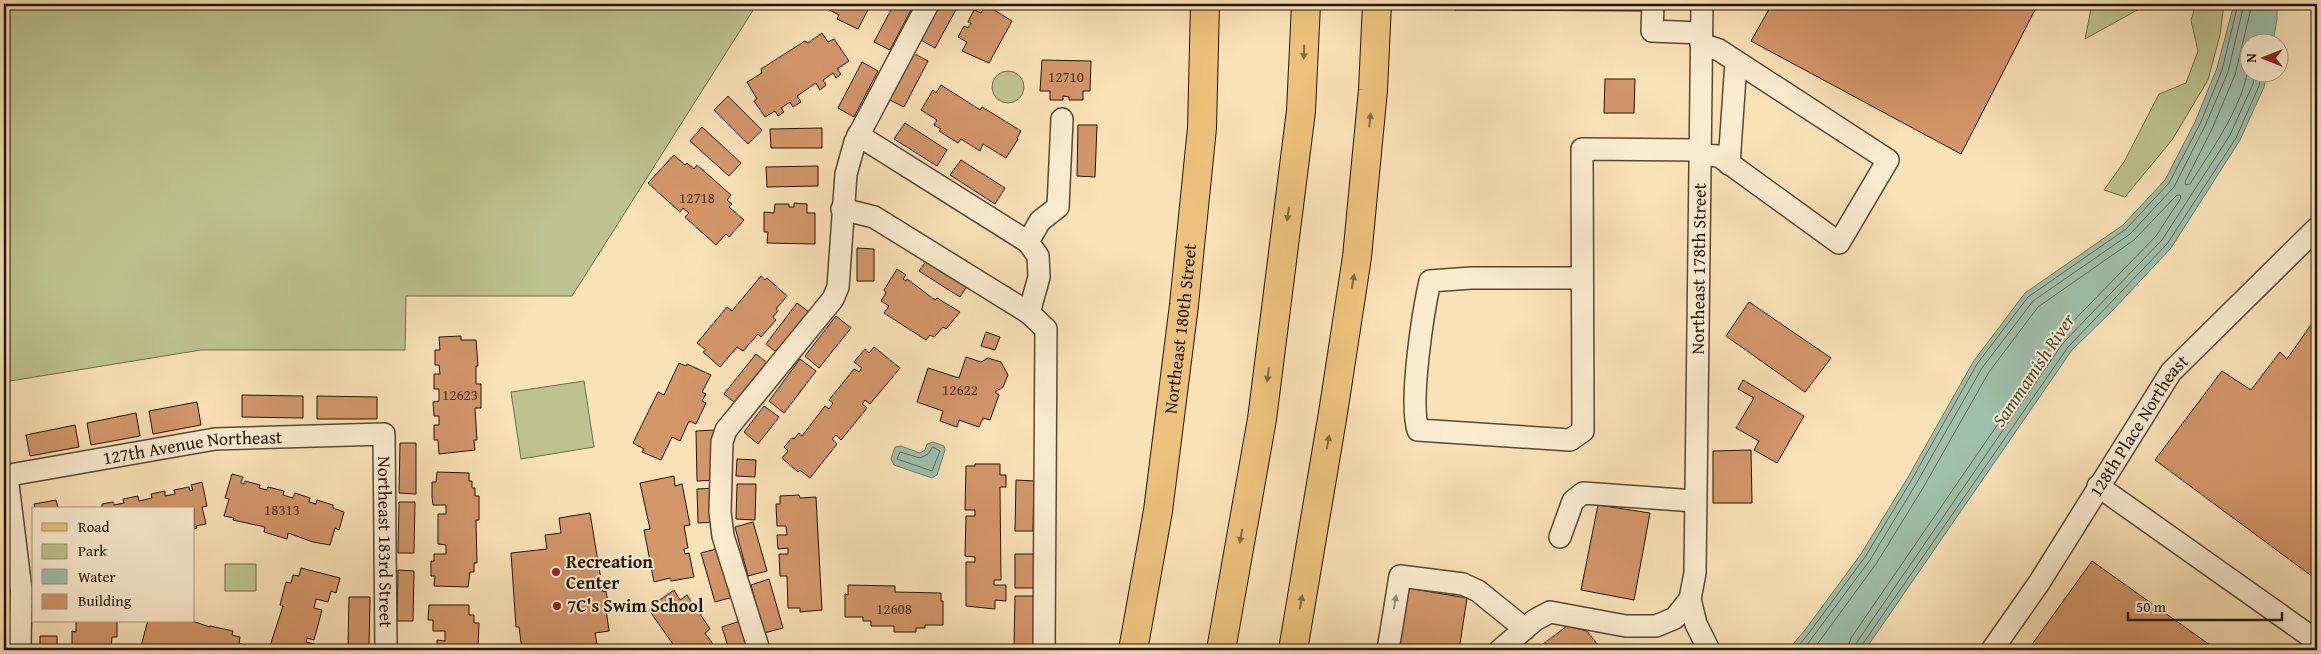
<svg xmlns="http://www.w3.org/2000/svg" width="2321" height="654" viewBox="0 0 2321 654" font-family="'Gentium Book Plus',serif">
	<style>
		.green { fill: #bdc38e; stroke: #706c4a }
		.water { fill: #9ebfa9; stroke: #6d7b68 }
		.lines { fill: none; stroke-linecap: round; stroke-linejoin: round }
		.shore { stroke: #606a58; stroke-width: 1 }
		.building { fill: #d29669; stroke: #231507 }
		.minor-casing { stroke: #584833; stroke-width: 24 }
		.major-casing { stroke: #231507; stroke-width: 30 }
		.highway-casing { stroke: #231507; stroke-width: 30 }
		.minor { stroke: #fbecd0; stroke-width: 21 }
		.major { stroke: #ecc17b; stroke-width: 28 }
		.highway { stroke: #ecc17b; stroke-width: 28 }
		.oneway { fill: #886b41 }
		.oneway2 { fill: #9a8b76 }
		.poi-dot { fill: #8f2418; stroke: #fbecd0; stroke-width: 2 }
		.labels { text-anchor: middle; stroke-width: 4; stroke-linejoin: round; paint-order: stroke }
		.number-label { font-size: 15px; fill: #4f3520 }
		.street-label { font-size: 18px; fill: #231507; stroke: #fbecd0 }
		.poi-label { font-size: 18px; font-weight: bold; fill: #231507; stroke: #fbecd0; text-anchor: start }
		.water-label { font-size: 19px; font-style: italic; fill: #4e5040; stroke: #fbecd0 }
	</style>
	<rect width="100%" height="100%" fill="#f9e2b6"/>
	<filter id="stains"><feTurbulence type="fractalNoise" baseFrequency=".004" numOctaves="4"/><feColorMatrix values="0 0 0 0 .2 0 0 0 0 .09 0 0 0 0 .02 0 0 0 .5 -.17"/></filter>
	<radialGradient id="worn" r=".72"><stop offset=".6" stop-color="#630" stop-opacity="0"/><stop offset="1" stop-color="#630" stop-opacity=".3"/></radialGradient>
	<path class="green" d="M4,4h753l-185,292h-166l-1,54h-204l-197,32z
		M2092,4h56l-63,35z
		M2196,4h28l-4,31 -12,45 -36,60 -47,57 -21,-7 20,-28 35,-68 27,-11 12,-32 -7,-31z
		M992 87a16 16 0 1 1 32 0a16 16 0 1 1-32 0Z
		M584,381l10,66 -73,12 -10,-67z
		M225,564h31v27h-31z"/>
	<path class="water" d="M2234,4h43v15l-4,23h-25v30l19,1 -3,14 -24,53 -69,108 -58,62 -41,40 -207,300h-77l17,-20 56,-76 46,-75 66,-117 52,-69 98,-68 42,-45 30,-58 22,-54z
		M933,442l11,4 1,4 -8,25 -5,3 -38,-13 -3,-6 4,-12 6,-1 19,7 5,-3 2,-6z"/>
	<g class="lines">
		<path class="shore" d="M2248,70c-8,41 -36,79 -58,114l-4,1 -1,-3 27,-53 23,-54 17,-71
			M933,447l7,4 -8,20 -35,-12 3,-7 20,6 8,-4z
			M1795,650l14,-17 56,-76 46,-76 66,-117 51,-67 98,-68 43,-46 31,-59 22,-54 16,-66
			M1803,650l67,-90 46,-76 66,-116 51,-67 97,-67 44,-47 31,-61 23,-54 16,-68
			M1813,650l63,-86 47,-76 66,-116 49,-65 96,-67 43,-45h3l1,3 -25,38 -99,102 -206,300 -4,12
			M1855,650l2,-8 206,-299 99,-103 68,-105 23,-51 3,-12
			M1861,650l1,-5 206,-298 99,-103 69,-106 23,-52 3,-14"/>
	</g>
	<path class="building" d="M826,4h45l-13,25 -21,-10 2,-4 -15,-8z
		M894,4h20l-24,46 -16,-8z
		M938,4h21l-24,44 -16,-9z
		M1455,4h188v7l-188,-1z
		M1772,4h266l-77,150 -210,-113z
		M986,5l26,16 -23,42 -27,-12 5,-9 -9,-5 6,-11 4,2 3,-5 -3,-1 6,-12 7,3z
		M822,33l6,9 6,-3 15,22 -12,8 4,5 -5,4 -3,-5 -10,7 3,5 -6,5 -4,-7 -19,13 4,6 -8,5 -3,-5 -9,6 3,4 -6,4 -3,-5 -10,6 -11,-16 3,-2 -10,-17 15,-9 -1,-4 44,-28 3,2z
		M913,53l15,8 -24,46 -16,-8z
		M1042,60l49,1 -1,30h-7v9h-14v-3l-6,-1v4h-13v-9h-10z
		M862,62l16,9 -24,46 -16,-9z
		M1605,79h30l-1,34h-30z
		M941,85l39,25 2,-3 39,24 -4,7 1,1 -12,19 -23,-14 -3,7 -19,-12 -3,4 -19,-12 2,-2 -7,-4 3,-5 -16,-10 12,-20 3,3z
		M728,96l34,34 -14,14 -34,-34z
		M905,123l42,27 -10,16 -43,-27z
		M1078,125h19l-2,52 -18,-1z
		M702,127l39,36 -12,13 -39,-35z
		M822,128v20h-51l-1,-19z
		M674,155l11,10 2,-2 7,6 3,-4 34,30 -4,5 5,4 -3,3 15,13 -15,17 -3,-3 -10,11 -31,-28 4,-4 -6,-5 -3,4 -32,-29z
		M961,160l44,28 -10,16 -45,-29z
		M818,166v20l-51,1 -1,-20z
		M794,203l13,1v9h8v31l-48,-1 1,-11h-4v-20l10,1 1,-9h14v3h5z
		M857,248l17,1v32h-17z
		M929,257l40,26 -9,14 -41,-26z
		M897,269l9,6 -3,4 3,2 1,-2 28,21 2,-2 23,14 -14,17 -3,-2 -9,10 -4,-2 -4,5 -42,-27 5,-7 -8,-5 5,-8 -2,-3z
		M761,276l4,4 2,-2 20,18 -11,13 2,2 -5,6 3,3 -15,17 -3,-3 -15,17 -6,-4 -17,20 -17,-15 3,-2 -9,-7 30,-36 5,4z
		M1749,302l82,56 -26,34 -79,-56z
		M797,303l15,11 -32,41 -14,-11z
		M836,316l15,12 -32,40 -14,-12z
		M2317,316v264l-162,-120 67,-89 29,19 29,-38 7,7z
		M986,332l14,5 -5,13 -14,-4z
		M461,336v4h15l2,26h-2v18h5v24h-6l2,32h-3l1,10 -36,4 -1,-14h-4v-15h5v-9h-5l-1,-14 6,-1v-12h-5v-15h6l-1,-9h-4v-15h5l-1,-13z
		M874,347l26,21 -30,36 -5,-4 -3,4 5,4 -26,32 -5,-5 -4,4 5,5 -27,34 -10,-8 -2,2 -16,-14 6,-7 -4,-4 8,-9 2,1 5,-6 3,3 23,-30 4,3 4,-6 -4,-3 25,-31 5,3 3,-4 -8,-6 11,-13 4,4z
		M756,354l15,12 -32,40 -15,-12z
		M966,357l15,5 7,-4 13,4 7,13 -5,12 -8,5 4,3 -9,25 -7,-2 -4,9 -20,-7 -2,7 -17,-6 3,-10 -26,-9 11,-34 31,10z
		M800,359l16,12 -32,42 -15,-12z
		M679,363l7,3 1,-2 24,11 -9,17 4,2 -4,7 4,2 -10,21 -7,-3 -9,20 -8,-4 -11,23 -19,-8 2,-3 -11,-6 25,-51 6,3z
		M1743,380l61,36 -27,47 -23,-13 5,-9 -23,-13 18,-30 -16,-9z
		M242,395l61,1v22l-61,-1z
		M317,396l60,1v22h-60z
		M197,402l4,23 -48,9 -4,-23z
		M764,406l15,11 -21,27 -14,-12z
		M136,413l4,23 -49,9 -4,-22z
		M75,425l4,22 -49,9 -4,-21z
		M715,430l2,50 -20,1 -1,-50z
		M400,443h16v51l-17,-1z
		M1751,450l1,53h-39v-52z
		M737,459l19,1 -1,17 -19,-1z
		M975,464h25v11h6v12h-6l1,93h-7v5h12v16l-11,-1v9l-29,-3v-44h9v-5l-10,-1 1,-40h9v-6h-10l1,-44h9z
		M437,472l32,1v8h3v7h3v8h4v24h-3l1,43h-3v9h-4l-2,15 -34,-1 1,-10h-4v-15h3v-7h12v-9l-8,-1v-30h8v-9h-13l-1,-8v-15h4z
		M232,474l11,3 -2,6 3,1 1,-3 15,4 -1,3 8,2 1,-3 16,4 -1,4 10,3 2,-5 15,5 -1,4 7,2 1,-4 16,5v3l11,4 -5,18 -4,-2 -5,17 -17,-3 -25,-9 -1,6 -23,-7 1,-5 -32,-7 1,-2 -10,-2 5,-17 -4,-1z
		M674,476l1,10 7,-2 8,41 -6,1 4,22 -4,1 1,5 4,-1 5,24 -23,4 -1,-3 -16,4 -10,-52 6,-1 -10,-46z
		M1016,480l18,1 -1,50h-18z
		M202,482l5,24 -5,1 4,17 -10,2 1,2 -3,1v-21h-95l3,-1v-3l11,-2 1,3 10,-2 -1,-4 15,-3 1,5 13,-3 -1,-4 14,-3v5l10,-2 -1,-4 15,-3 1,4 3,-1 -2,-5z
		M737,484h19l-1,36 -19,-1z
		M716,488l1,34 -19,1 -1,-34z
		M799,495l1,3 16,-1 6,113 -22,2v-4h-12l-1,-32h-7l-1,-22h9v-6l-10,1 -1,-14h10l-1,-9h-9l-1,-22h4v-8z
		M56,500l2,8h-23l-1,-4z
		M399,502h16l-1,51h-16z
		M1598,505l52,8 -16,87 -53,-10z
		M590,513l13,79 3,-1 3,18h-3l3,22 -14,2 2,11 -38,6h-37l-3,-23h-3l-5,-74 36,-4 -2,-14 16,-2 -2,-15z
		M753,522l14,49 -19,5 -13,-49z
		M720,548l13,49 -18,5 -14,-49z
		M1015,554h19v34h-19z
		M2092,561l125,89h-189z
		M301,568l39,10 -4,15 -5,-2 -3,11 -12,-3 -2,9 8,2 -8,30 -7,-2 -1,4 16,4 -1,4h-48l1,-3 -4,-1 13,-40 -3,-1 6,-23 5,1 2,-8 6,1z
		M398,570l16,1 -1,50h-16z
		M769,579l14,49 -19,5 -13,-48z
		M848,585l47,1v6l46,1v8h2v24h-18v3h-9v4h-22v-6h-23v-5h-8v-4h-18v-23l3,1z
		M1407,588l60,10 -8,52h-62z
		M674,590l6,10 7,-5 7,11 -4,2 4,6 4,-3 12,18 -5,4 12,17h-40l-28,-40 9,-6 -1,-2z
		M1015,596h19l-1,51 -19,-1z
		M349,597h21l-1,49 -21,-1z
		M429,605h40v10h5v8h5l-1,24h-2v3h-39v-10l8,1v-10h-12v-11h-5z
		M76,620h41v17h-5l-1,13h-35l1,-4h-5v-15l4,1z
		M148,620h41l21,7v-1l23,5 -1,4 8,2 -1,6 9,3 -2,4 -77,-1 -1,1h-28z
		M740,621l8,29h-19l-7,-23z
		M1567,626l20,5 14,18 -3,1h-63z
		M40,636h17v14h-17z
		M793,645l51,1v4h-52z
		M397,646h16v4h-16z
		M862,646l51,1 -1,3h-50z
		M953,648h52v2h-52z"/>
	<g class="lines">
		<g class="minor-casing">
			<g id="minor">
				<path d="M1653,4l-1,27 49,2"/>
				<path d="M858,135l170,107"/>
				<path d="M1700,155l19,1 120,87 49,-83 -169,-110 -18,-6"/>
				<path d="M1729,164l7,-102"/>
				<path d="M842,209l32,8 155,96 17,16 -2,321"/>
				<path d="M1582,278h-111l-41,3c-7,31 -21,121 -12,149l152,10 13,-9 -1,-282 118,1"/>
				<path d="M1029,313l10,-36 -1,-21 -10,-14 12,-21 18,-14 4,-88"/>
				<path id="s1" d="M4,476l211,-37 169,-5 2,216"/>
				<path d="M7,476l14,114 -1,60"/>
				<path d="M2098,486l219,155"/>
				<path d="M1560,537l13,-36 10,-8 112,8"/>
				<path d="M1690,599l6,25 13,26"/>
				<path d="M759,650l-36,-114 -3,-24 2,-70 4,-12 107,-131 5,-12 8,-113 9,-32 73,-138"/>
				<path d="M1388,650l12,-74 63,8 15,7 47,38"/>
				<path id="s2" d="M1500,650l35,-30 15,-8 76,14h30l19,-8 15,-19 5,-26 7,-569"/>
				<path id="s3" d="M1992,650l47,-67 132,-211 146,-144"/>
			</g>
		</g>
		<g class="major-casing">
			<g id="major">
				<path id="s4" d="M1133,650l25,-139 26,-206 18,-177 3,-124"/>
			</g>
		</g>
		<g class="highway-casing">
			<path id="highway" d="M1221,650l41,-231 39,-308 5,-107
				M1293,650l40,-237 24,-156 16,-167 4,-86"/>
		</g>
		<use href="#minor" class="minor"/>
		<use href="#major" class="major"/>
		<use href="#highway" class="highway"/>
	</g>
	<defs><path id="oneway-solid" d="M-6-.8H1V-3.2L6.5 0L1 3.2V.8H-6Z" transform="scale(1.25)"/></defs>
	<g class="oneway">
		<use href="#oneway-solid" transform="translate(1304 52) rotate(92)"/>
		<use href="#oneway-solid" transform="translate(1370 120) rotate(-84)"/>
		<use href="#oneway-solid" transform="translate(1288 214) rotate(98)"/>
		<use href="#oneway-solid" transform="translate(1353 281) rotate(-81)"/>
		<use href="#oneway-solid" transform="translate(1268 375) rotate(97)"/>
		<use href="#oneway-solid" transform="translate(1328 442) rotate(-80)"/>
		<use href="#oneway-solid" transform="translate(1241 536) rotate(100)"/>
		<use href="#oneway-solid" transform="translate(1301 602) rotate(-80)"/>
	</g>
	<use class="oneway2" href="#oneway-solid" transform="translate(1395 602) rotate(-81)"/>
	<g class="poi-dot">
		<circle cx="556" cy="572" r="5"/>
		<circle cx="557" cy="606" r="5"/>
	</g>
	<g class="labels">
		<g class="number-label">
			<text x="1066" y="82">12710</text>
			<text x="697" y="203">12718</text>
			<text x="960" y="395">12622</text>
			<text x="460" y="400">12623</text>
			<text x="282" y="515">18313</text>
			<text x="894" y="614">12608</text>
		</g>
		<g class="street-label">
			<text dy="6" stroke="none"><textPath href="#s2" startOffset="546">Northeast 178th Street</textPath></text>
			<text dy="6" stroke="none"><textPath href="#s4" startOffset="325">Northeast 180th Street</textPath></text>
			<text dy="6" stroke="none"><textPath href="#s3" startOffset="268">128th Place Northeast</textPath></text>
			<text dy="6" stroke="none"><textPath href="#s1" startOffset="191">127th Avenue Northeast</textPath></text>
			<text dy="6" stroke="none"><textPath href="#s1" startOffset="491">Northeast 183rd Street</textPath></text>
		</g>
		<g class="poi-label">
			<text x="566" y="568">Recreation<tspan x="566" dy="21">Center</tspan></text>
			<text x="567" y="612">7C's Swim School</text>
		</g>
		<g class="water-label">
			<text transform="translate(2033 370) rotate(-56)" y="7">Sammamish River</text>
		</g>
	</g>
	<rect width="2321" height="654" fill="none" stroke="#f9e2b6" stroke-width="20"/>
	<rect x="5" y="5" width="2311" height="644" fill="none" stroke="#231507" stroke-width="2.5"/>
	<rect x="10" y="10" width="2301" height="634" fill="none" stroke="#231507"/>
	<rect x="32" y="507" width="162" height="115" fill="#fbecd0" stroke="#a59680"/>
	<rect x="42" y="523" width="25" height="8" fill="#ecc17b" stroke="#a59680"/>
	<text x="78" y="532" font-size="15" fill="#231507">Road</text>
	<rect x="42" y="544" width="25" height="15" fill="#bdc38e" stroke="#a59680"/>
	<text x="78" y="556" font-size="15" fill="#231507">Park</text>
	<rect x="42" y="569" width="25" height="15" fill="#9ebfa9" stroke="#a59680"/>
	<text x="78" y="582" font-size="15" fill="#231507">Water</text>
	<rect x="42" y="594" width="25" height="15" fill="#d29669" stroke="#a59680"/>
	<text x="78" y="606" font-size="15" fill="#231507">Building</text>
	<g transform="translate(2264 58) rotate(270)"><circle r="24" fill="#fbecd0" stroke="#a59680"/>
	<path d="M0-4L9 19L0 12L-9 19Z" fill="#8f2418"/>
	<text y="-8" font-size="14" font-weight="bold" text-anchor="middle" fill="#231507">N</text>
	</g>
	<path d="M2128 612v8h154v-8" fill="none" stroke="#231507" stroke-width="2.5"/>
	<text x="2136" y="612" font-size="15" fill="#231507" stroke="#fbecd0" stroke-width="4" paint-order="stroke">50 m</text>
	<rect width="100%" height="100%" filter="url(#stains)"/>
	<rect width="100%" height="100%" fill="url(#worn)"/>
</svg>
